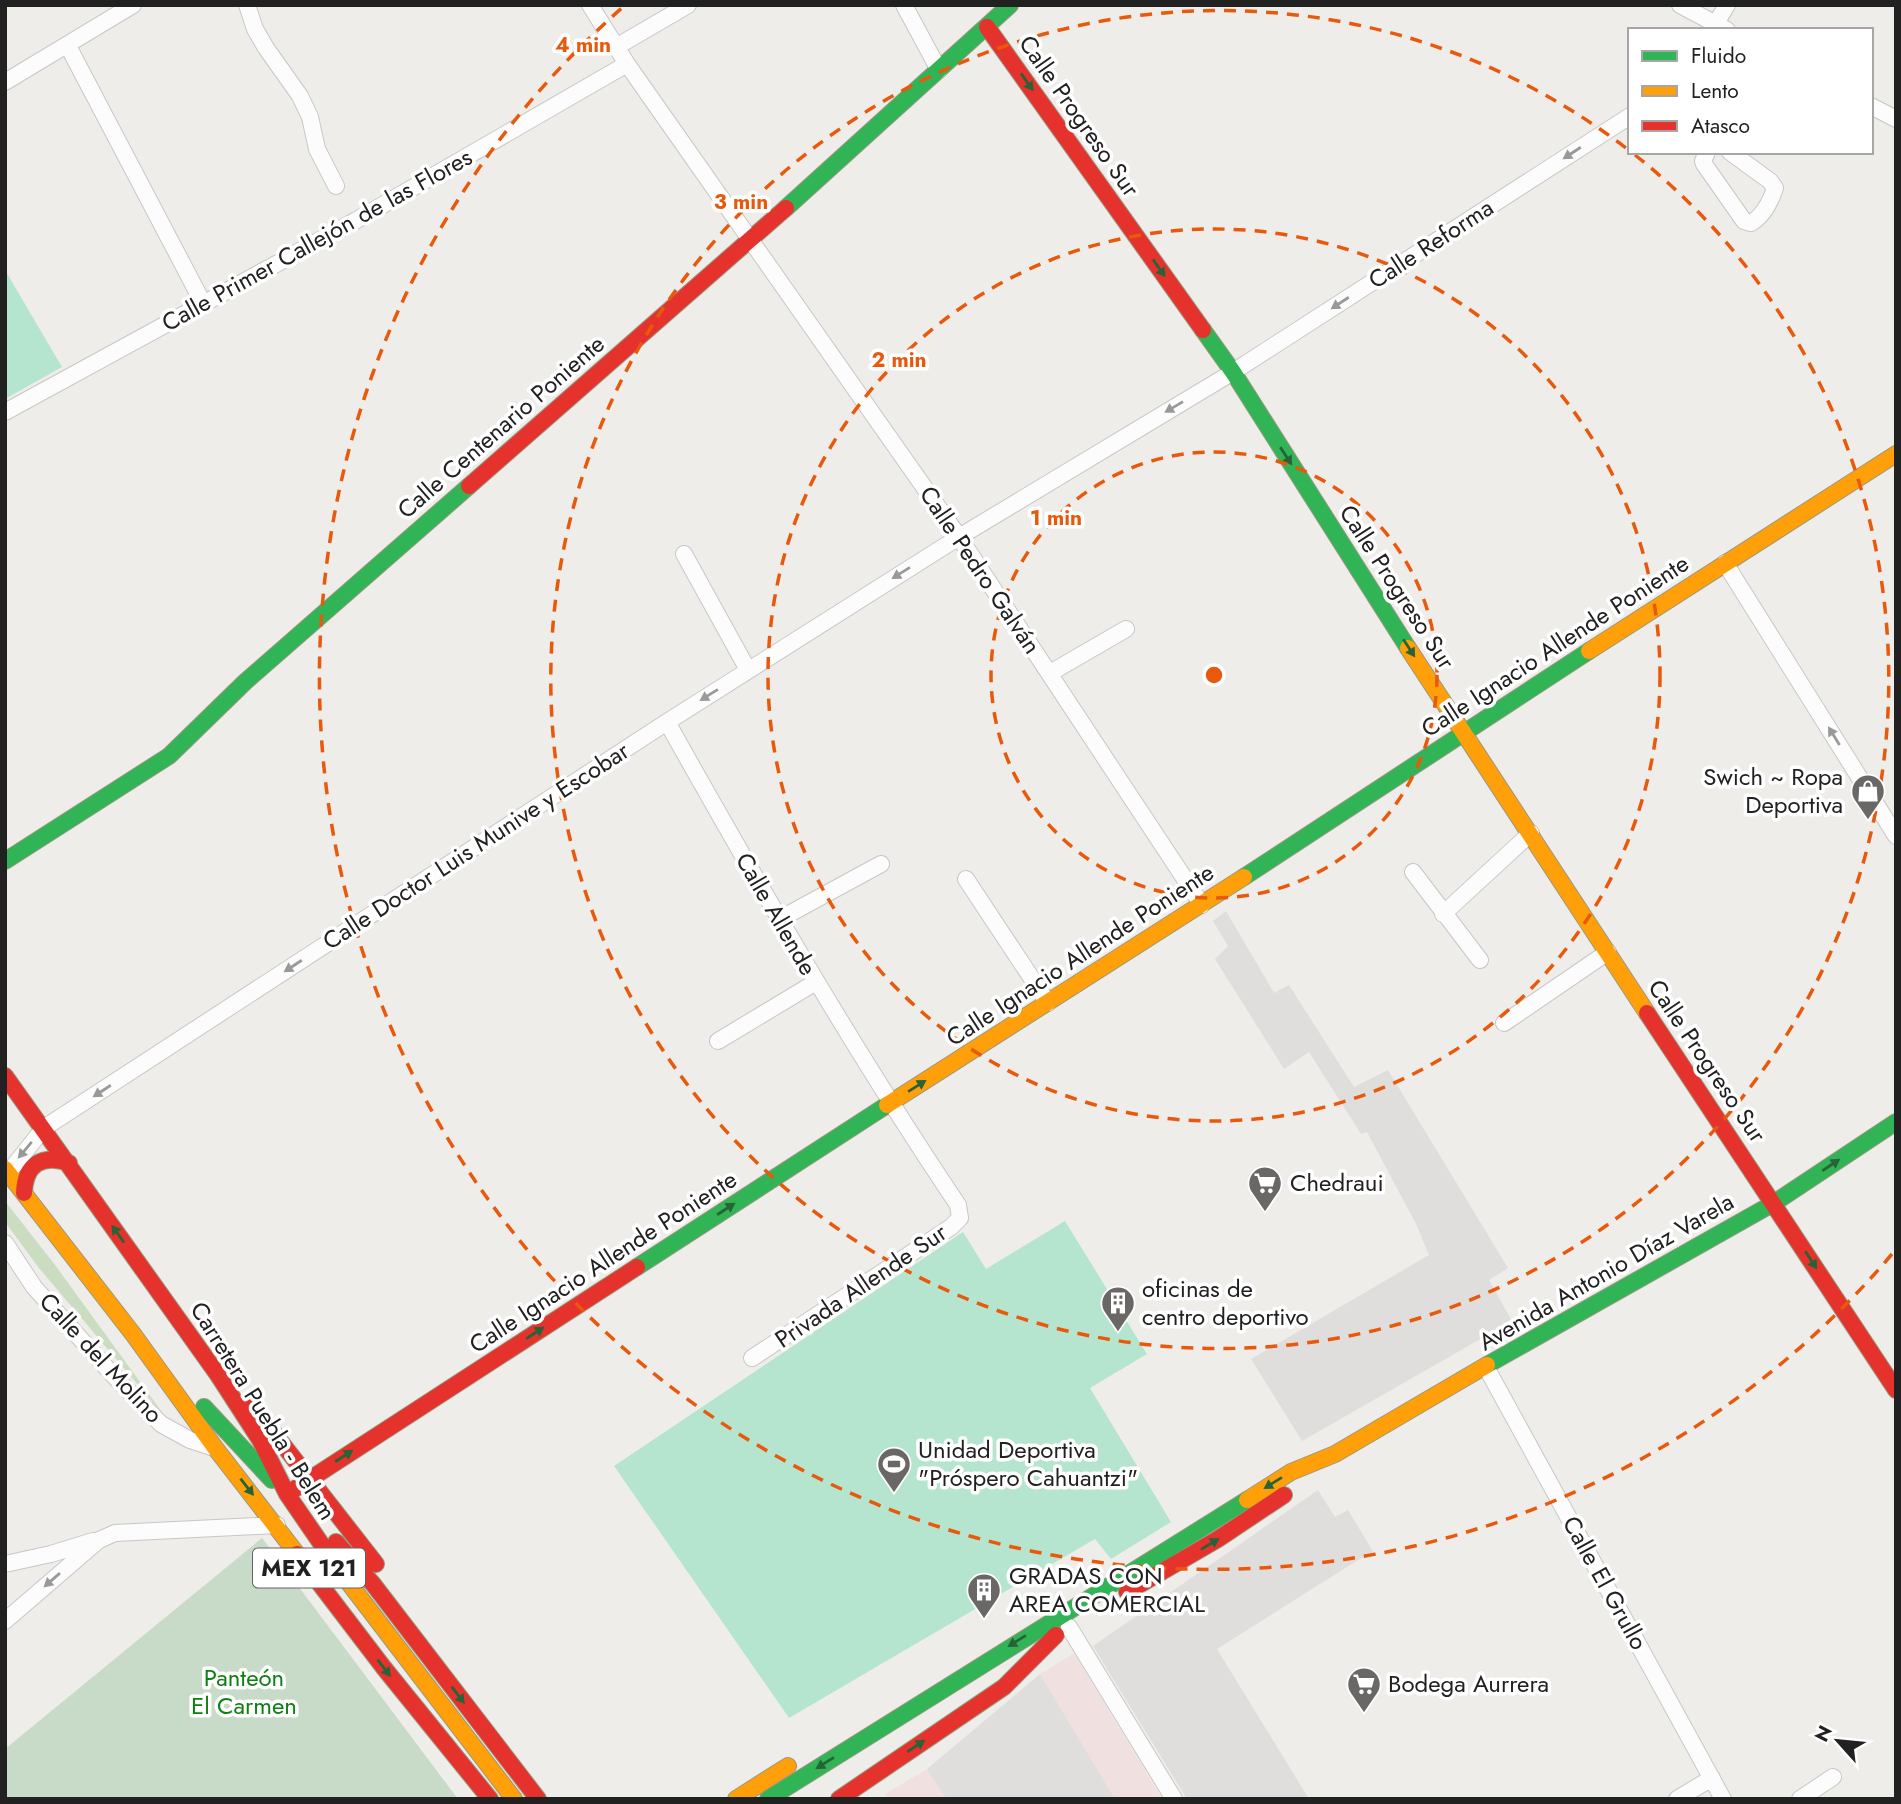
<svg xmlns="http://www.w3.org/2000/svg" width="1901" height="1804" viewBox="0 0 1901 1804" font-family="Jost,sans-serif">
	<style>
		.commercial { fill: #f0e1e0 }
		.forest { fill: #cbddc0 }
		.cemetery { fill: #c8dac8 }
		.pitch { fill: #b6e5cf }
		.parking { fill: #dfdedd }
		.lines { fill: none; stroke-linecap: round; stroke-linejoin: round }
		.street-casing { stroke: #c8c7c6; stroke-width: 18 }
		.fast-casing { stroke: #989981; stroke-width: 18 }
		.slow-casing { stroke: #989981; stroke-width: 18 }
		.jam-casing { stroke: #989981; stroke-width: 18 }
		.street { stroke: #fdfcfc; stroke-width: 16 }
		.fast { stroke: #30b455; stroke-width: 16 }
		.slow { stroke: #ff9f0a; stroke-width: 16 }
		.jam { stroke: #e5322d; stroke-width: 16 }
		.oneway { fill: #286338 }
		.oneway2 { fill: #9a9999 }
		.ring { fill: none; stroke: #e8590c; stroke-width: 3.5; stroke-dasharray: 12 9 }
		.labels { text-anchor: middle; stroke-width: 7; stroke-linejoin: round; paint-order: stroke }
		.shield { fill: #fff; stroke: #646464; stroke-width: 2 }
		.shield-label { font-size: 23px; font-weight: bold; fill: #212121 }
		.street-label { font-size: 24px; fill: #212121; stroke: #fff }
		.poi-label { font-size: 24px; fill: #212121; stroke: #fff; text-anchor: start }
		.park-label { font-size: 24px; fill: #0d8012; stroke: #fff }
		.centre { fill: #e8590c; stroke: #fff; stroke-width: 3.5 }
		.ring-label { font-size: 21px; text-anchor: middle; font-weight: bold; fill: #e8590c; stroke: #fff; stroke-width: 7; stroke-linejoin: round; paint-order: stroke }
	</style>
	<rect width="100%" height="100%" fill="#efedea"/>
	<path class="commercial" d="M1074,1653l88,146h-47l-75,-125z
		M927,1769l19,30h-59l-2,-5z"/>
	<path class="forest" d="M5,1201l50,64 112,154 -128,-151 -34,-46z"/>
	<path class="cemetery" d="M262,1538l196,261h-453v-50z"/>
	<path class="pitch" d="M5,270l57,97 -57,32z
		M1065,1221l82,133 -57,34 81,134 -60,37 -16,-20 -306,179 -175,-252 349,-234 23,37z"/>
	<path class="parking" d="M1226,911l48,82 15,-8 65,102 34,-17 120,198 -19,12 23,41 -210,120 -51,-82 178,-104 -13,-31 -49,-92 -6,2 -52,-82 -25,17 -69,-110 13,-13 -15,-25z
		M1318,1490l17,27 13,-7 26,43 -16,7 -141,89 92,150h-122l-94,-153z
		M1040,1674l75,125h-169l-19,-30z"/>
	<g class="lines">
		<g class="street-casing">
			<path id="street" d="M247,5l8,24 11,19 34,48 10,21 7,32 19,37
				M590,5l37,59 332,473 243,368
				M904,5l35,65
				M1680,5l47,25
				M1712,30l15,-25
				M68,46l135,257
				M616,47l72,-42
				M5,82l128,-77
				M1871,106l25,13
				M1707,152l-4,9 1,3 40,57 7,2c12,-7 20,-23 24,-35l-5,-7 -40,-29
				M5,412l350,-191 272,-157
				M684,554l64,116
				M1725,563l171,273
				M1050,673l76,-44
				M667,722c92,164 186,327 291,483l2,13 -9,9 -199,131
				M1413,872l67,88
				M966,879l82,124
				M1443,914l88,-81
				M778,920l103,-56
				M1504,1023l104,-71
				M718,1041l98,-59
				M8,1173l36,-45 623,-406 292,-185 274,-165 397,-256
				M5,1243l29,44 79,88 48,49 29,16 24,8
				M1486,1367l237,432
				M5,1564l46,-10 42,-13
				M5,1621l94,-81 16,-7 162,-8
				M1069,1627l105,172
				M1677,1799l35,-21
				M1800,1799l33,-22"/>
		</g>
		<g class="fast-casing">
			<path id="fast" d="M786,208l224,-203
				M1203,330l30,42 175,276
				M5,861l164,-105 76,-74 224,-196
				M1244,877l345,-226
				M637,1267l250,-162
				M1487,1365l287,-162 122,-81
				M204,1407l68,73
				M768,1799l479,-299"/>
		</g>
		<g class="slow-casing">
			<path id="slow" d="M1408,648l239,365
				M1589,651l307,-197
				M887,1105l357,-228
				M5,1169l128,165 83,115 81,105
				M1247,1500l44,-28 44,-18 152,-89
				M342,1574l172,225
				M736,1799l52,-33"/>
		</g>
		<g class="jam-casing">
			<path id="jam" d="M987,27l216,303
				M469,486l317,-278
				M1647,1013l249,377
				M5,1076l213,299 42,65 27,54 55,80
				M24,1193c1,-29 18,-39 45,-30
				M252,1405l124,159
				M287,1494l350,-227
				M336,1542l37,42 165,215
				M297,1554l87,114 106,131
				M1127,1592l91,-53 66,-44
				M839,1799l165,-112 52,-52"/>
		</g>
		<use href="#street" class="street"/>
		<use href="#fast" class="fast"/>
		<use href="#slow" class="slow"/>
		<use href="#jam" class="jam"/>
	</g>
	<defs><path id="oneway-solid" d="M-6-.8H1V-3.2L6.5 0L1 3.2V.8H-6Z" transform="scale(1.75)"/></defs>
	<g class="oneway">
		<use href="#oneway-solid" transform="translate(1027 82) rotate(55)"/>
		<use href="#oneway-solid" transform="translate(1159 268) rotate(55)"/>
		<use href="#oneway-solid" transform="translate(1286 456) rotate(57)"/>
		<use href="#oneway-solid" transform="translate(1409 648) rotate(57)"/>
		<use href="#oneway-solid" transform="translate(917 1086) rotate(-32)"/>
		<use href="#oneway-solid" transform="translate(1831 1165) rotate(-34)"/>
		<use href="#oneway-solid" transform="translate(726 1209) rotate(-33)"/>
		<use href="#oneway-solid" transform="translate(118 1234) rotate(-125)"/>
		<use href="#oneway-solid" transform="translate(1811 1260) rotate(57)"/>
		<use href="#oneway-solid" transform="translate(535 1333) rotate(-33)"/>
		<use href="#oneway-solid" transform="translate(344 1456) rotate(-33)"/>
		<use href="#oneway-solid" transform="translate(1273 1483) rotate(148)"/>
		<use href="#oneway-solid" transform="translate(247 1487) rotate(52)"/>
		<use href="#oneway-solid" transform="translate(1210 1544) rotate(-31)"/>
		<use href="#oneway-solid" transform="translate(1017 1641) rotate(148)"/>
		<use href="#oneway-solid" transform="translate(384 1668) rotate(52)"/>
		<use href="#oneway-solid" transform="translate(458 1695) rotate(53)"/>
		<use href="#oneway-solid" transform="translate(916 1746) rotate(-34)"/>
		<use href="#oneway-solid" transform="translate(825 1763) rotate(148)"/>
	</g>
	<g class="oneway2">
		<use href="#oneway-solid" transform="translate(1572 153) rotate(147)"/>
		<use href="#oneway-solid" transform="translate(1340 303) rotate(147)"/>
		<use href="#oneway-solid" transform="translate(1174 407) rotate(149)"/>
		<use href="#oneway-solid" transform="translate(901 573) rotate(148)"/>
		<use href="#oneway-solid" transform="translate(709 695) rotate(148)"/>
		<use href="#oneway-solid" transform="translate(1834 736) rotate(-122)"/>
		<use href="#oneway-solid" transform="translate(293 966) rotate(147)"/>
		<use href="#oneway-solid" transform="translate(102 1091) rotate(147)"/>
		<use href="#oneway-solid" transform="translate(25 1150) rotate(130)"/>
		<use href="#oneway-solid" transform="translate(52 1580) rotate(139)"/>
	</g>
	<g class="ring">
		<circle cx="1214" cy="675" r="223"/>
		<circle cx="1214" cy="675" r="446"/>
		<path d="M1635 155A669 669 0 1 1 1626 148"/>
		<path d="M1892 1254A892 892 0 1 1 623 7"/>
	</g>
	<defs>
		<g id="shop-pin" transform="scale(1.75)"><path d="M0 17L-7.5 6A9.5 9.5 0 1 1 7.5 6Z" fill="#696867" stroke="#fff"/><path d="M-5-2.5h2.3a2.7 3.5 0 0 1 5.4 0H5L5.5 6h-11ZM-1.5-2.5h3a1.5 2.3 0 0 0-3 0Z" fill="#fff"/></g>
		<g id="supermarket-pin" transform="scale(1.75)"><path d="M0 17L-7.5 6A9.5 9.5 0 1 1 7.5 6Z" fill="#696867" stroke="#fff"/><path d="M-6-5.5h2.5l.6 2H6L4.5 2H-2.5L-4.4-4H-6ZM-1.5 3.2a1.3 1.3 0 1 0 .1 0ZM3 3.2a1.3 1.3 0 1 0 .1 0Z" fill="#fff"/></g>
		<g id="building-pin" transform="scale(1.75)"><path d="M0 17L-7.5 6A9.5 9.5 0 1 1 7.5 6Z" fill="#696867" stroke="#fff"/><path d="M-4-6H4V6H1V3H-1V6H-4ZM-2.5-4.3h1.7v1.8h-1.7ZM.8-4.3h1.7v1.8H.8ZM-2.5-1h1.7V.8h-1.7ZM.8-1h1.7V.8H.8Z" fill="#fff"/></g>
		<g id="stadium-pin" transform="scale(1.75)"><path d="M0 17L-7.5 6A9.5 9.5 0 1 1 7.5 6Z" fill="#696867" stroke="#fff"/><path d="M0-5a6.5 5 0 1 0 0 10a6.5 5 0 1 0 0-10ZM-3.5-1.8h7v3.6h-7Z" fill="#fff"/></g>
	</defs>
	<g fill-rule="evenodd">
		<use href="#shop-pin" x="1868" y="791"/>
		<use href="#supermarket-pin" x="1265" y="1183"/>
		<use href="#building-pin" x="1118" y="1303"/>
		<use href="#stadium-pin" x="894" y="1464"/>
		<use href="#building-pin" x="984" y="1590"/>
		<use href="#supermarket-pin" x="1364" y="1684"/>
	</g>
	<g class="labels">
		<rect class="shield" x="253" y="1548.5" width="112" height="39" rx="5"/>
		<g class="shield-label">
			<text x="309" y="1576">MEX 121</text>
		</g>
		<g class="street-label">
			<text transform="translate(1079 116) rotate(55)" y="8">Calle Progreso Sur</text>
			<text transform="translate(317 240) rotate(-29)" y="8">Calle Primer Callejón de las Flores</text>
			<text transform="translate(1431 244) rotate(-33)" y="8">Calle Reforma</text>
			<text transform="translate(501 427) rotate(-41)" y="8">Calle Centenario Poniente</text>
			<text transform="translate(980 570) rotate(56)" y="8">Calle Pedro Galván</text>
			<text transform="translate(1397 587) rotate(57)" y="8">Calle Progreso Sur</text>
			<text transform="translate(1555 646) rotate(-33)" y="8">Calle Ignacio Allende Poniente</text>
			<text transform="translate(476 846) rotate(-33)" y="8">Calle Doctor Luis Munive y Escobar</text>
			<text transform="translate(776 914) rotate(60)" y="8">Calle Allende</text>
			<text transform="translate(1080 955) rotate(-33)" y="8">Calle Ignacio Allende Poniente</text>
			<text transform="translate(1707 1061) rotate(56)" y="8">Calle Progreso Sur</text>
			<text transform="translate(603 1262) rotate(-33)" y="8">Calle Ignacio Allende Poniente</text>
			<text transform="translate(1606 1272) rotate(-30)" y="8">Avenida Antonio Díaz Varela</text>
			<text transform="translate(861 1286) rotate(-34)" y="8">Privada Allende Sur</text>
			<text transform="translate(101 1358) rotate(47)" y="8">Calle del Molino</text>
			<text transform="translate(263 1411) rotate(58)" y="8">Carretera Puebla - Belem</text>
			<text transform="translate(1605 1583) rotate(61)" y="8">Calle El Grullo</text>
		</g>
		<g class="poi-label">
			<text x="1843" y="785" text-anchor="end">Swich ~ Ropa<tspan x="1843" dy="28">Deportiva</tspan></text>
			<text x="1290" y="1191">Chedraui</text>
			<text x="1142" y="1297">oficinas de<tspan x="1142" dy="28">centro deportivo</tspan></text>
			<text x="918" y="1458">Unidad Deportiva<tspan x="918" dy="28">"Próspero Cahuantzi"</tspan></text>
			<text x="1009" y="1584">GRADAS CON<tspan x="1009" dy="28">AREA COMERCIAL</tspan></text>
			<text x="1388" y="1692">Bodega Aurrera</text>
		</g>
		<g class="park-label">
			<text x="244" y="1686">Panteón<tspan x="244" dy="28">El Carmen</tspan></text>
		</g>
	</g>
	<circle cx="1214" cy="675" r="10" class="centre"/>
	<g class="ring-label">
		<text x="583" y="52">4 min</text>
		<text x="741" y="209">3 min</text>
		<text x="899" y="367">2 min</text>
		<text x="1056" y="525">1 min</text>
	</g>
	<rect width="1901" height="1804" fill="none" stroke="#212121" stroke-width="14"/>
	<rect x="1628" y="28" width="245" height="126" fill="#ffffff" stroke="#a6a6a6" stroke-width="2"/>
	<rect x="1642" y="51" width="35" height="10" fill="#30b455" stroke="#a6a6a6" stroke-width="2"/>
	<text x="1691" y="63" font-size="21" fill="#212121">Fluido</text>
	<rect x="1642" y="86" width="35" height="10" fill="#ff9f0a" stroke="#a6a6a6" stroke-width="2"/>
	<text x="1691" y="98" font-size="21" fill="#212121">Lento</text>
	<rect x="1642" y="121" width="35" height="10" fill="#e5322d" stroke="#a6a6a6" stroke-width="2"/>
	<text x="1691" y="133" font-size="21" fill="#212121">Atasco</text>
	<g transform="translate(1838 1741) rotate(297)" stroke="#ffffff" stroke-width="5" paint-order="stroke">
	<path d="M0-5L12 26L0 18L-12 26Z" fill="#212121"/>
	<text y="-10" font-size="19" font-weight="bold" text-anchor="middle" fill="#212121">N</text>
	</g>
</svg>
